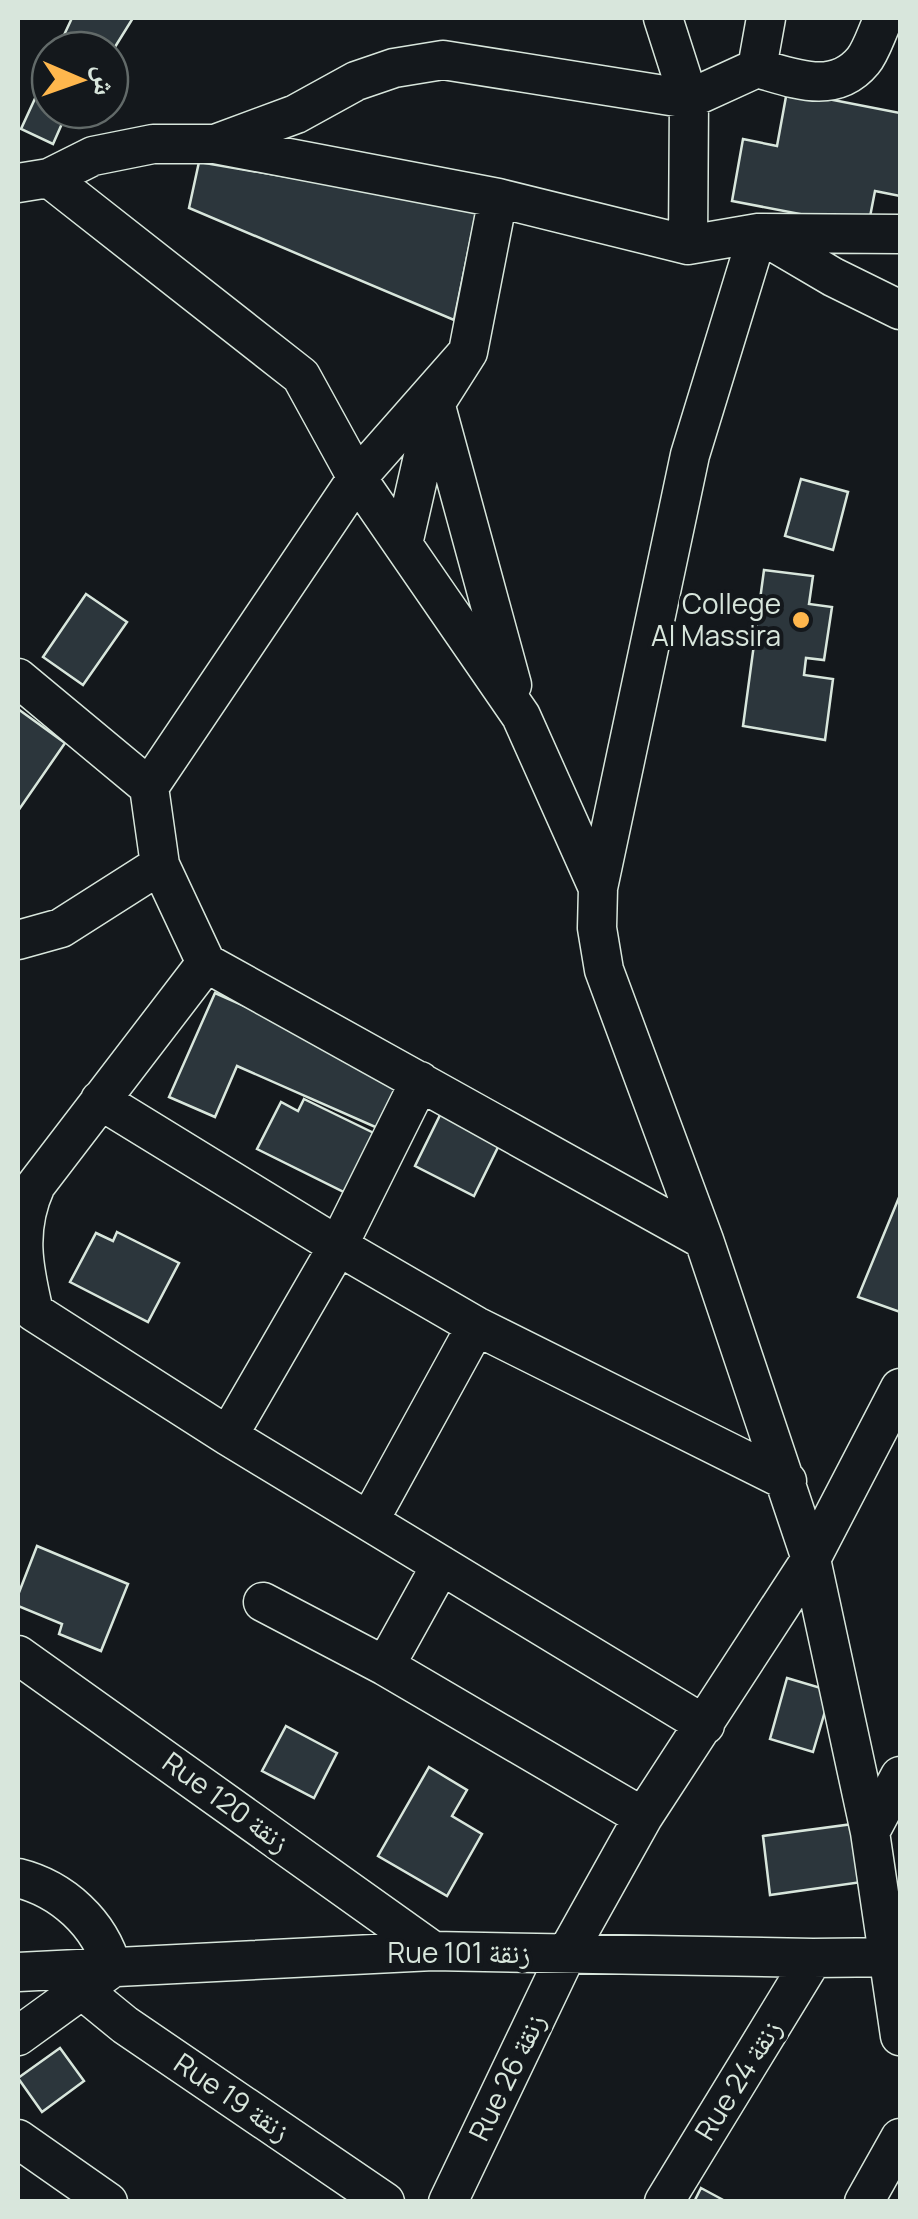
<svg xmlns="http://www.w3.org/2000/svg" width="918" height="2219" viewBox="0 0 918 2219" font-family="Manrope,'Noto Naskh Arabic',sans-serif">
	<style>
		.building { fill: #2c363c; stroke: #d8e6dc; stroke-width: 2.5 }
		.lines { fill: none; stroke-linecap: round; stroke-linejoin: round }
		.minor-casing { stroke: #d8e6dc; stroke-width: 41 }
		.minor { stroke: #14181c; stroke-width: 38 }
		.poi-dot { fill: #ffb74d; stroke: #14181c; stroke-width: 4 }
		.labels { text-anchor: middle; stroke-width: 8; stroke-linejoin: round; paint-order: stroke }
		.poi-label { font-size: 28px; fill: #d8e6dc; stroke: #14181c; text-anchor: end }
		.street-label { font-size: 28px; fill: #d8e6dc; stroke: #14181c }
	</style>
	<rect width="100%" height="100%" fill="#14181c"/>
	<path class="building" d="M72,18h61l-23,37v-5h-53z
		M50,66v44h18l-15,34 -32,-15z
		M787,91l113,22v83l-25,-5 -7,36 -136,-26 11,-62 34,7z
		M199,162l278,47 -23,111 -265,-112z
		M801,479l47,13 -15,58 -48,-14z
		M764,570l49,6 -4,28 23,3 -8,53 -18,-2 -2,17 29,4 -8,61 -82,-14z
		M86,594l41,28 -44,63 -40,-28z
		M18,709l47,34 -47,68z
		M215,993l197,87 -23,53 -152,-67 -22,51 -46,-20z
		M304,1099l80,39 -30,59 -97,-48 24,-47 17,9z
		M442,1111l59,30 -27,55 -59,-30z
		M900,1195v117l-42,-15z
		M117,1232l62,31 -31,59 -78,-40 26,-49 17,8z
		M37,1546l91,38 -27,67 -42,-17 3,-10 -44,-18v-11z
		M787,1678l44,13 -18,61 -43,-13z
		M286,1726l51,27 -23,45 -52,-27z
		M429,1767l38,23 -15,26 30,18 -35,62 -69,-40z
		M853,1824l9,58 -92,13 -7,-59z
		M60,2048l24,33 -42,31 -24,-34z
		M701,2188l26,14h-33z"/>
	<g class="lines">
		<g class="minor-casing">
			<path id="minor" d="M663,18l26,81 -1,146
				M757,68l9,-50
				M215,144l81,-30 60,-33 38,-13 49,-8 246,39 68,-31c36,10 77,28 106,-7 9,-11 14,-30 21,-43
				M49,178l252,198 56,102 164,238 77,172
				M18,183l31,-5 44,-22 60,-12h62l283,54 190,47 70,-12 142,1
				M758,233l-68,222 -92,433 -1,40 7,42 100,270 107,319 59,273 30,204
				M760,234l73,43 67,33
				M437,410l75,275
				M403,544l32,-140 33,-52 30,-154
				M18,678l131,109 11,78 46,98 498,277
				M149,787l208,-309 111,-126
				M18,940l43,-12 99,-63
				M206,963l-170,222c-20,44 -13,81 -2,127l194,124 477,289
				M100,1100l238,146 138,80 311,155
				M228,1436l110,-190 82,-165
				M369,1521l107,-195
				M263,1602l122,64 258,151
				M18,1655l415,296
				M385,1666l56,-101
				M870,1832l30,-56
				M18,1878c44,11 82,45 94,90l-94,68
				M18,1972l415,-21 380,7 87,-1
				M81,1989l44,36 260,177
				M18,2139l90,63
				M448,2202l119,-249 76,-136 168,-258 89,-171
				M664,2202l149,-244
				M864,2202l36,-64"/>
		</g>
		<use href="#minor" class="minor"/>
	</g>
	<circle class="poi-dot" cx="801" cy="620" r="10"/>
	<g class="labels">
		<g class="poi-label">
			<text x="781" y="614">College<tspan x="781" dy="32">Al Massira</tspan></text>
		</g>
		<g class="street-label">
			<text transform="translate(226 1802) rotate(36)" y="10">Rue 120 زنقة</text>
			<text x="459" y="1963">Rue 101 زنقة</text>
			<text transform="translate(507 2077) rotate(-64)" y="10">Rue 26 زنقة</text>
			<text transform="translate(738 2080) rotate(-58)" y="10">Rue 24 زنقة</text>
			<text transform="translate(232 2097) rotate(34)" y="10">Rue 19 زنقة</text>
		</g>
	</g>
	<rect width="918" height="2219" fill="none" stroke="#d8e6dc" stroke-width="40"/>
	<g transform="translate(80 80) rotate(92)"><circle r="48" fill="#14181c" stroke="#626a69" stroke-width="2.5"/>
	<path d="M0-8L18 38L0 25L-18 38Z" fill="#ffb74d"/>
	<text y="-15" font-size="28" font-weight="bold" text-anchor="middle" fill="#d8e6dc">ش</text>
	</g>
</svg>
